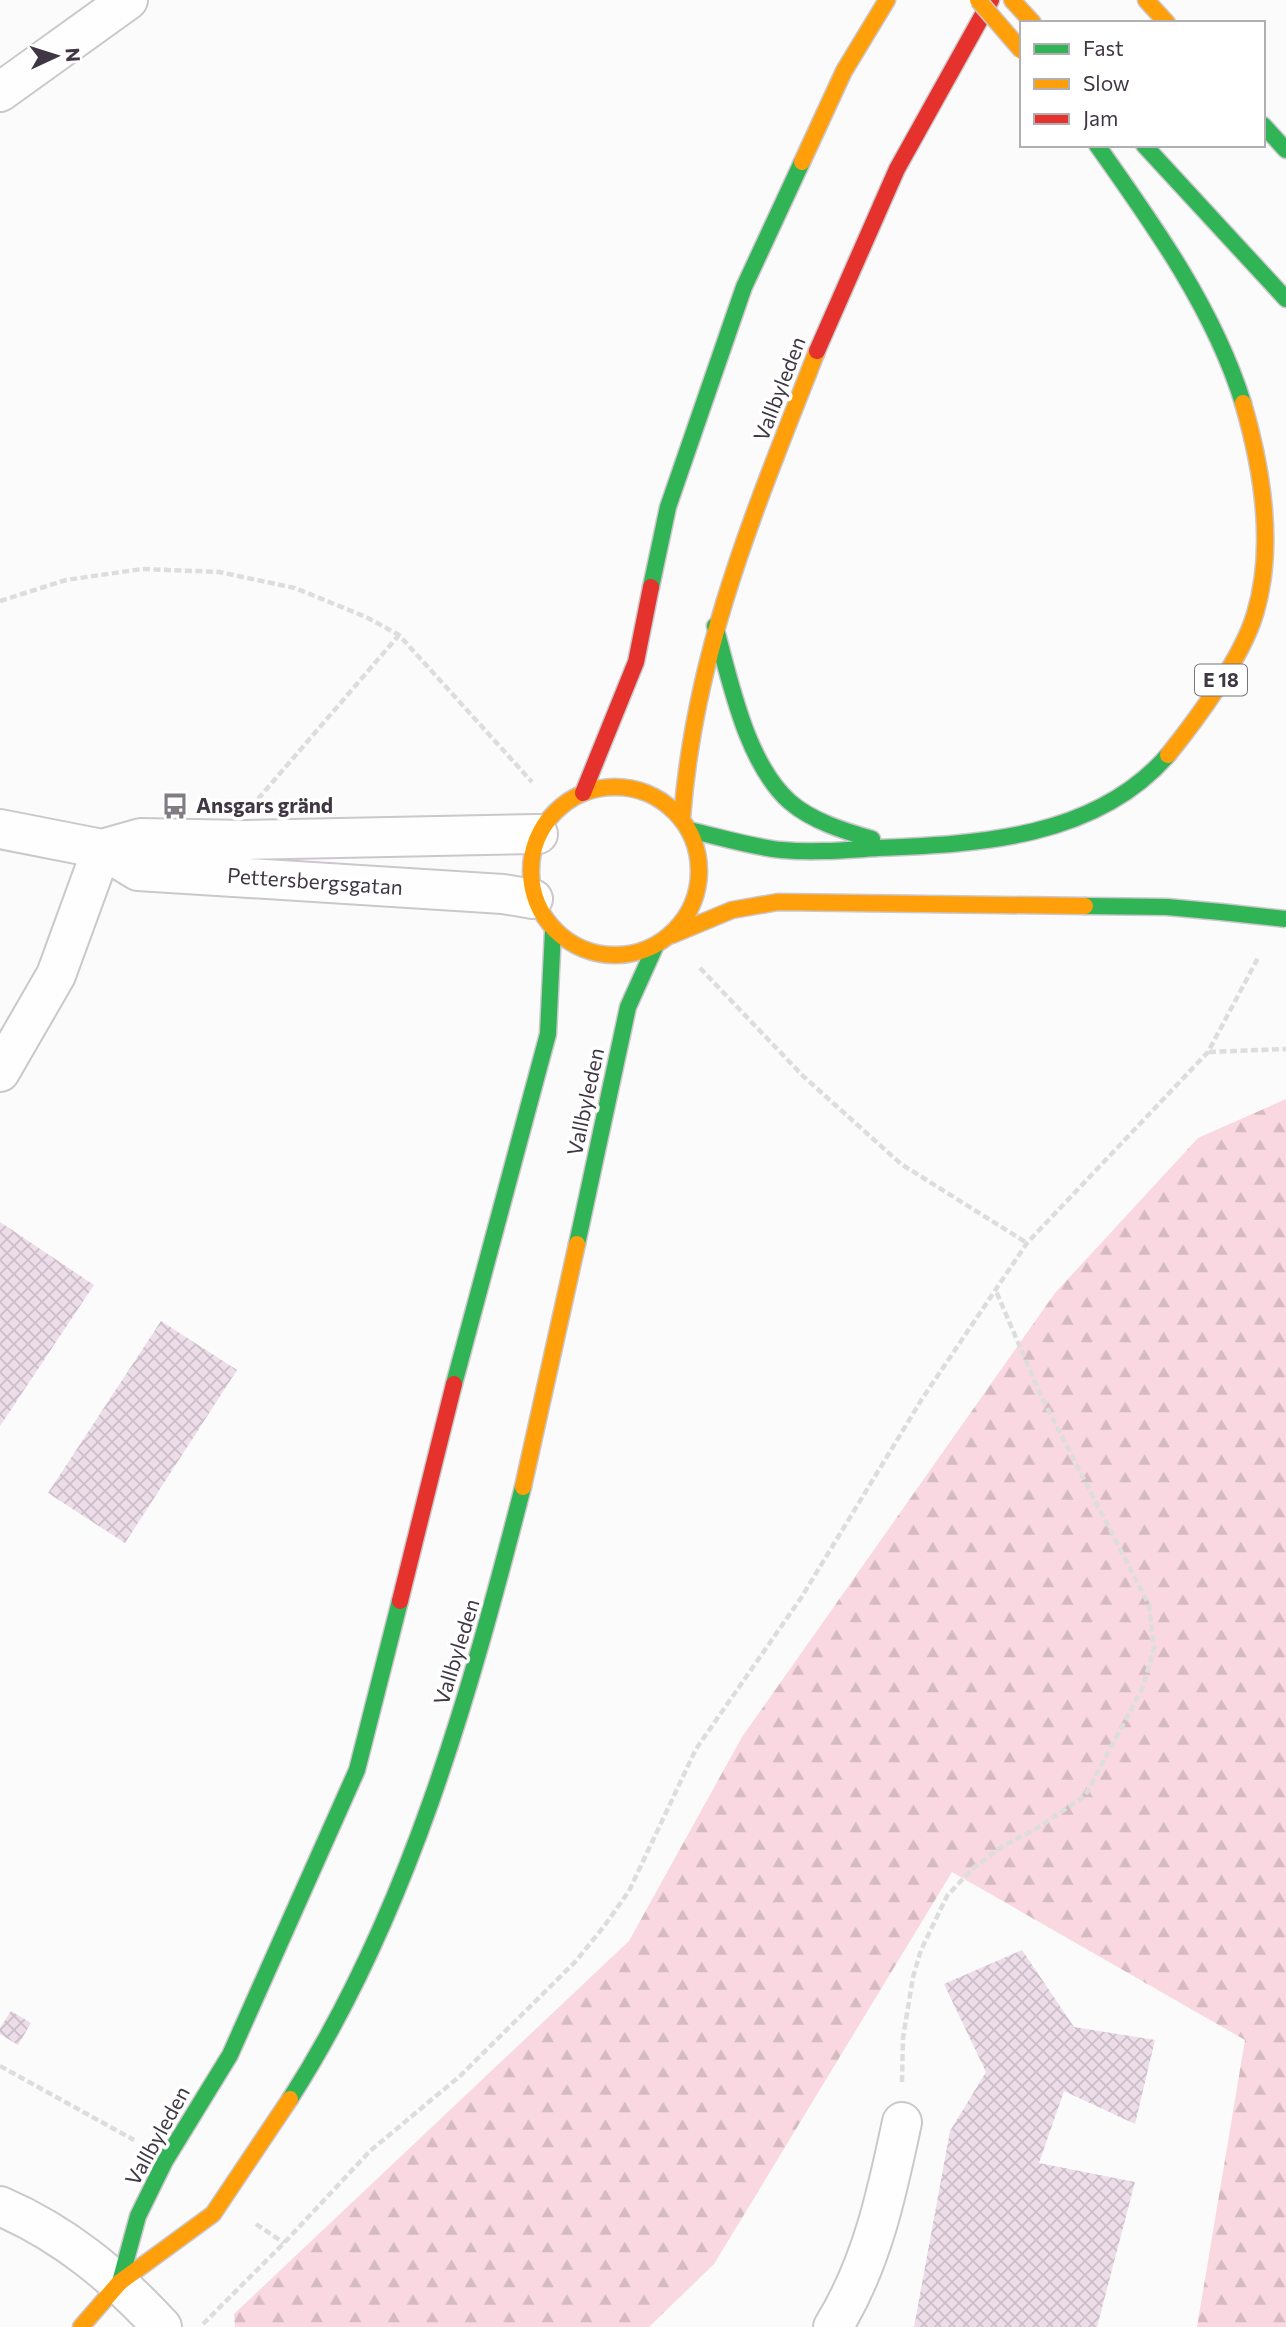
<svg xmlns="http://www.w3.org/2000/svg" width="1286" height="2327" viewBox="0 0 1286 2327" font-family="Commissioner,sans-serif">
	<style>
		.forest { fill: url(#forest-firs) }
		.building { fill: url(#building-cross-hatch) }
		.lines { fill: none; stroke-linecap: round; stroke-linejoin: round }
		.street-casing { stroke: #cbc7cd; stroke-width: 42 }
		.fast-casing { stroke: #cbc7cd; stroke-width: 19 }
		.slow-casing { stroke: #cbc7cd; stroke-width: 19 }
		.jam-casing { stroke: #cbc7cd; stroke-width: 19 }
		.path { stroke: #ddd; stroke-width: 4.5; stroke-dasharray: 7 3.5; stroke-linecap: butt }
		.street { stroke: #fefefe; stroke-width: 38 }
		.fast { stroke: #30b455; stroke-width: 16 }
		.slow { stroke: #ff9f0a; stroke-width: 16 }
		.jam { stroke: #e5322d; stroke-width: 16 }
		.fast-bridge-casing { stroke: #cbc7cd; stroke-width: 19; stroke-linecap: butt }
		.slow-bridge-casing { stroke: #cbc7cd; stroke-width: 19; stroke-linecap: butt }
		.fast-bridge { stroke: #30b455; stroke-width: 16 }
		.slow-bridge { stroke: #ff9f0a; stroke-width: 16 }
		.labels { text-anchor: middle; stroke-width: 7; stroke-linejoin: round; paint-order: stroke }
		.shield { fill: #fff; stroke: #79737c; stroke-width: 2 }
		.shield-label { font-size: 19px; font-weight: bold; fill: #3f3744 }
		.street-label { font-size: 21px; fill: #3f3744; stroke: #fff }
		.poi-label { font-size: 21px; font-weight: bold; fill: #3f3744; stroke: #fff; text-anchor: start }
	</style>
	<defs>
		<pattern id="forest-firs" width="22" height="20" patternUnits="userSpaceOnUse" patternTransform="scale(1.75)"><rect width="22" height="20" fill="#f9d8e1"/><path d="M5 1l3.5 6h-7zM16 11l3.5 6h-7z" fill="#d6bac2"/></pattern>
		<pattern id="building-cross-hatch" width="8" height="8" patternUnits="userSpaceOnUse" patternTransform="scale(1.75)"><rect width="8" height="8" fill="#ecdde8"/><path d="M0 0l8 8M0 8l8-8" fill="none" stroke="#cbbec8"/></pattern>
	</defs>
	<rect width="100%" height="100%" fill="#fbfbfb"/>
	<path class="forest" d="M1286,1099v1228h-89l48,-287 -293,-168 -238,392 -65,63h-414l-1,-13 395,-373 113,-204 313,-444 143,-155z"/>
	<path class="building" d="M0,1222l94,63 -94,141z
		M161,1321l76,49 -112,173 -77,-50z
		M1022,1950l52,77 81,13 -20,84 -71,-33 -25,72 96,19 -38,145h-183l36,-196 36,-59 -42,-88z
		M11,2011l20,12 -13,22 -18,-11v-6z"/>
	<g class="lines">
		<g class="street-casing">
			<path id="street" d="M0,92l128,-92
				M0,829l102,20 36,22 365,23 30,5
				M102,849l39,-11 106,2 291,-6
				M0,1072l56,-97 46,-126
				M0,2206c65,28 115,70 162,121
				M833,2327c39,-63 54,-134 69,-205"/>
		</g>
		<g class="fast-casing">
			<path id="fast" d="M1263,125l23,25
				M1097,145c56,79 117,164 146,258
				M1144,145l142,154
				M651,587l17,-80 76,-220 58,-125
				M715,626c15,54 31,137 75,176 22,19 54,29 82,37
				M689,830c31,7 62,17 93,20 32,3 64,0 96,-2 102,-4 218,-10 290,-93
				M1085,906l82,1 54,5
				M577,1244l51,-237 27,-60
				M454,1384l94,-350 5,-103
				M290,2099c118,-184 179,-402 233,-612
				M120,2282l18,-66 27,-55 65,-106 127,-285 43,-169"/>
		</g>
		<g class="slow-casing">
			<path id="slow" d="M1012,0l21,23
				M1146,0l21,23
				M802,162l42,-91 43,-71
				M1168,755c29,-36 74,-97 87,-141 20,-66 7,-146 -12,-211
				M531 871a84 84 0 1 1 168 0a84 84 0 1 1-168 0Z
				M682,818c13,-170 74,-310 135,-467
				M672,935l60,-25 46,-8 307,4
				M523,1487l54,-243
				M81,2327l39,-45 93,-68 77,-115"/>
		</g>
		<g class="jam-casing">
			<path id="jam" d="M817,351l80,-182 94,-169
				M583,793l53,-131 15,-75
				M400,1601l54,-217"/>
		</g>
		<path class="path" d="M0,601l66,-21 76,-11 77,3 76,16 71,29 33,18 133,147
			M258,799l141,-164
			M700,968l103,108 98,88 126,79
			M1209,1052l77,-3
			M0,2066l134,74
			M902,2082l1,-44 10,-61 8,-27 26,-54 26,-28 30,-22 31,-16 51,-34 58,-109 11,-39 -5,-43 -108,-209 -45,-105
			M256,2224l28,19
			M203,2324l81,-81 86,-92 90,-75 116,-115 29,-36 24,-34 67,-142 105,-151 121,-199 105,-156 181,-191 50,-94"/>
		<use href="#street" class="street"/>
		<use href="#fast" class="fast"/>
		<use href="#slow" class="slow"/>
		<use href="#jam" class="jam"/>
		<g class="fast-bridge-casing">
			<path id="fast-bridge" d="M1221,912l65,7"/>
		</g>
		<g class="slow-bridge-casing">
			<path id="slow-bridge" d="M978,0l44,51"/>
		</g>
		<use href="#fast-bridge" class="fast-bridge"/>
		<use href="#slow-bridge" class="slow-bridge"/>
	</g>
	<defs>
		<g id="bus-bare" transform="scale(2.1)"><path d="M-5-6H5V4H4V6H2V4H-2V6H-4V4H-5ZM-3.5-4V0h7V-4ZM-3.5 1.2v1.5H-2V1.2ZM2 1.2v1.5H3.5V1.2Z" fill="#817c84" stroke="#fff" stroke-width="2.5" paint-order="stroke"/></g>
	</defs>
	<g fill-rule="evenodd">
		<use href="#bus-bare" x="175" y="806"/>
	</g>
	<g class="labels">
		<rect class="shield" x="1195" y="664.5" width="52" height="31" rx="5"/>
		<g class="shield-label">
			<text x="1221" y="687">E 18</text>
		</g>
		<g class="street-label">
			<text transform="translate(780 389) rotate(-69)" y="7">Vallbyleden</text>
			<text transform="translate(315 882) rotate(4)" y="7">Pettersbergsgatan</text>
			<text transform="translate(586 1102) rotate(-78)" y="7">Vallbyleden</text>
			<text transform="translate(457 1652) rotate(-73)" y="7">Vallbyleden</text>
			<text transform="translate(158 2136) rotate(-61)" y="7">Vallbyleden</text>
		</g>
		<g class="poi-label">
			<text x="196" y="813">Ansgars gränd</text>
		</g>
	</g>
	<rect x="1020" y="21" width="245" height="126" fill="#ffffff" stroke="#b2afb4" stroke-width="2"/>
	<rect x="1034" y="44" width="35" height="10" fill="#30b455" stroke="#b2afb4" stroke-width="2"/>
	<text x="1083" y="56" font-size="21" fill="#3f3744">Fast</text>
	<rect x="1034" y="79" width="35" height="10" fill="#ff9f0a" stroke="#b2afb4" stroke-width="2"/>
	<text x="1083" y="91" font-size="21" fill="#3f3744">Slow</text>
	<rect x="1034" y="114" width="35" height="10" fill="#e5322d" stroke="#b2afb4" stroke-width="2"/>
	<text x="1083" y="126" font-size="21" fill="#3f3744">Jam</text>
	<g transform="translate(56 56) rotate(86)" stroke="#ffffff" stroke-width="5" paint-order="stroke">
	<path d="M0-5L12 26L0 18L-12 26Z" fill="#3f3744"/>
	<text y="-10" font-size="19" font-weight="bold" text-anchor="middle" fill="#3f3744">N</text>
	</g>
</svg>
